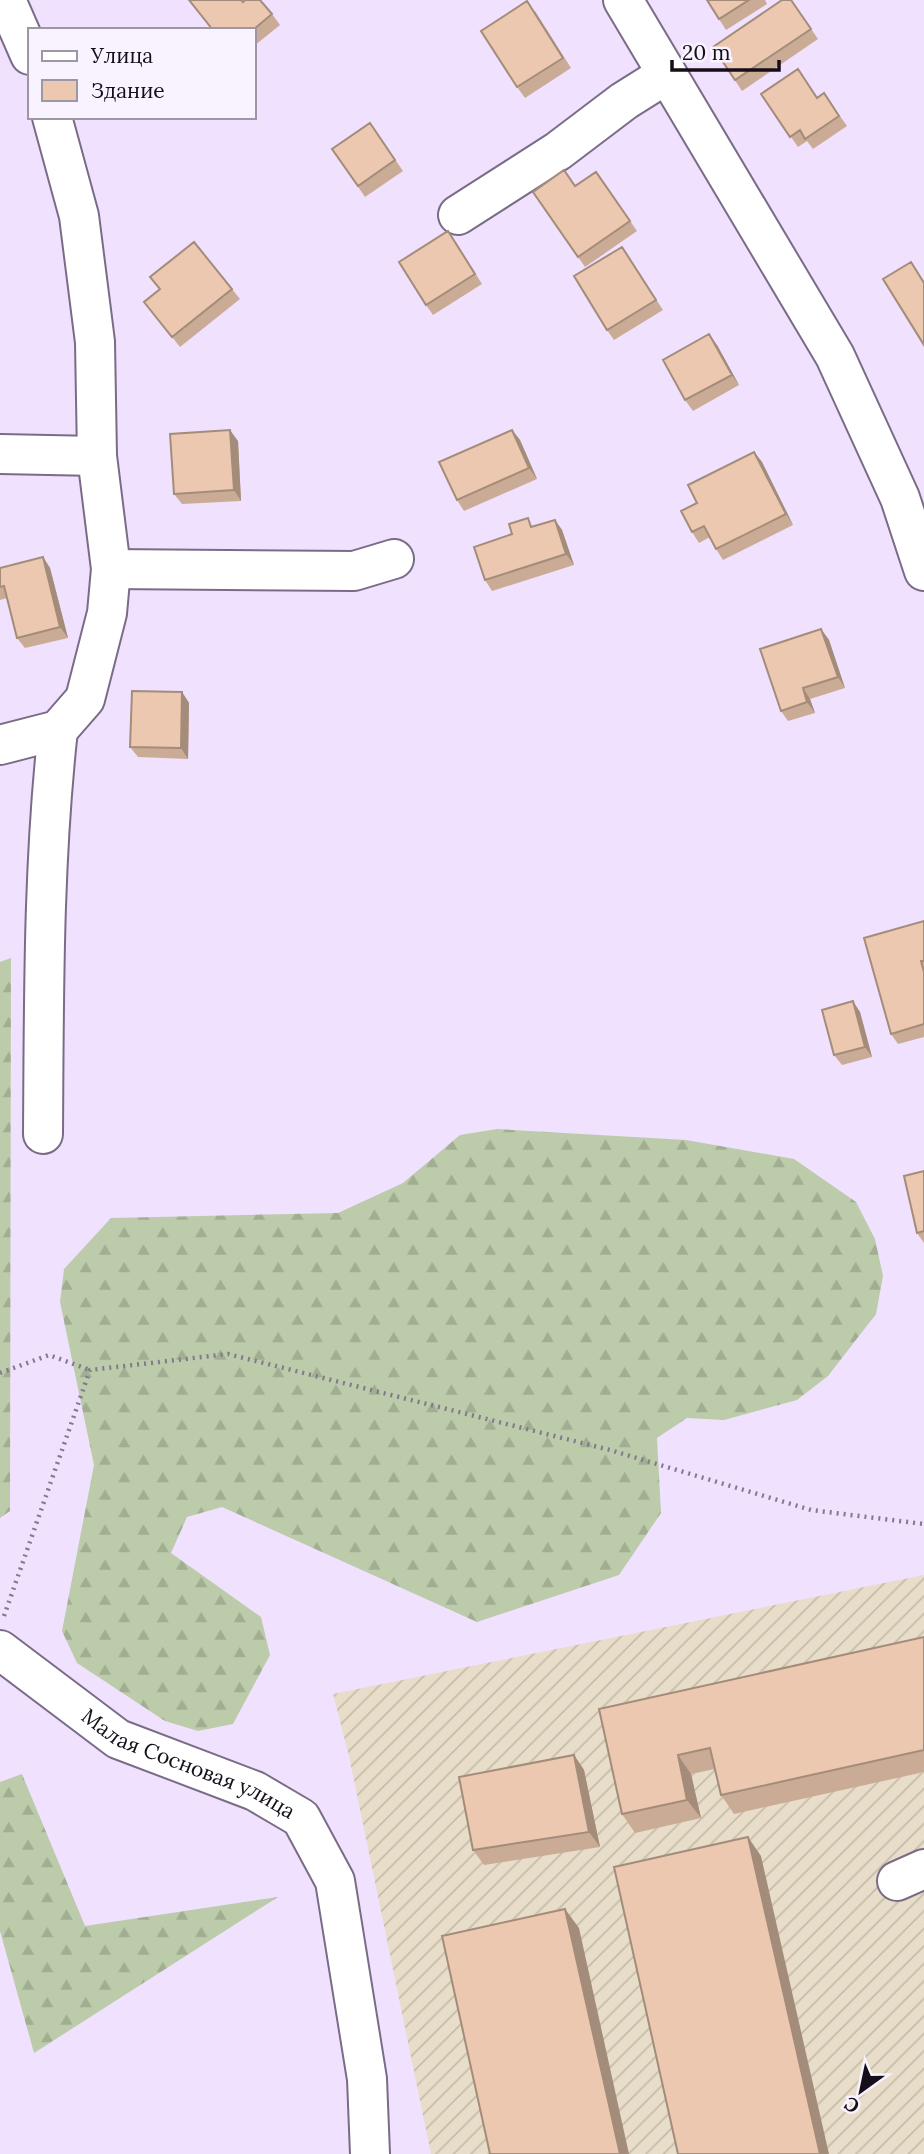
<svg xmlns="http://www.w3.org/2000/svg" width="924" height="2154" viewBox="0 0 924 2154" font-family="Lora,serif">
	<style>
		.industrial { fill: url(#industrial-furrows) }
		.forest { fill: url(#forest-firs) }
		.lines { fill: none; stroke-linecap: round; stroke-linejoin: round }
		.minor-casing { stroke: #7a6c86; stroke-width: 42 }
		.path { stroke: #83788c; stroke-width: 4.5; stroke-dasharray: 2 5; stroke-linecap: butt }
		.minor { stroke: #fff; stroke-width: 38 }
		.wall { fill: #caac96 }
		.shaded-wall { fill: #a48c7a }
		.building { fill: #ebc8af; stroke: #a48c7a; stroke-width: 2 }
		.labels { text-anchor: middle; stroke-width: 7; stroke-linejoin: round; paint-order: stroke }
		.street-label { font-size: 21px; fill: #140e18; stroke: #f9f2ff }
	</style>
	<defs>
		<pattern id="industrial-furrows" width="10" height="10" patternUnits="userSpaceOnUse" patternTransform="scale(1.75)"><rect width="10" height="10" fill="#e8ddc8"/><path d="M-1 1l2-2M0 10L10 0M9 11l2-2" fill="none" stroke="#c6bcab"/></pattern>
		<pattern id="forest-firs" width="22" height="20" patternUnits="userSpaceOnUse" patternTransform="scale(1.75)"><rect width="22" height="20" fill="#bcccaa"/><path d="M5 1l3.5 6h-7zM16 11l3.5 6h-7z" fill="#a1ae92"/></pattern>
	</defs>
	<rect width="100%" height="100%" fill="#f0e1ff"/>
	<path class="industrial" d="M924,1575v579h-493l-82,-398 -16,-62z"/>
	<path class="forest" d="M11,958l-1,553 -10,7v-556z
		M497,1129l189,11 108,19 62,43 19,37 8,37 -7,38 -48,62 -31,24 -73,20 -37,-2 -30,20 4,75 -42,62 -142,47 -255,-115 -35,10 -16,36 90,64 9,38 -37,69 -35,7 -33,-10 -88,-58 -15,-32 32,-166 -34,-163 4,-33 47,-51 227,-5 65,-30 57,-48z
		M22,1774l63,152 193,-29 -244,156 -34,-122v-149z"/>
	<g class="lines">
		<g class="minor-casing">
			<g id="minor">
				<path d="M6,0l24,55"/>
				<path d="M623,0l212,356 65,142 24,73"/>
				<path d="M458,215l100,-64 66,-50 43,-27"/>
				<path d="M0,454l97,2"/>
				<path d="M111,569l243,2 40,-12"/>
				<path d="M0,745l58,-15 27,-31 22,-86 4,-44 -14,-113 -2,-114 -16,-126 -27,-99"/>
				<path d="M43,1134c1,-135 0,-270 15,-404"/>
				<path id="s1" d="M0,1650l118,89 137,52 46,27 34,63 32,198 3,75"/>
				<path d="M897,1881l27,-12"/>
			</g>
		</g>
		<path class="path" d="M0,1373l49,-18 41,15
			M4,1616l86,-246 138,-16 382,96 201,60 113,14"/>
		<use href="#minor" class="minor"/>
	</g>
	<path class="wall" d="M189,0l54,2 29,12 8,11 -26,21v-16h-42z
		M707,0h58l2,4 -41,26z
		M791,0l27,39 -76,52 -29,-44z
		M535,11l36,57 -46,30 -8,-11z
		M824,93l23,33 -34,23 -6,-8 -9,6 -37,-53 56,4z
		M370,123l33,48 -38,26 -33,-48z
		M596,172l41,59 -52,36 -52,-75 42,-6z
		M456,242l26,42 -49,31 -7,-10z
		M622,247l41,63 -49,30 -7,-10z
		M150,277l82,12 8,10 -60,48 -36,-45 16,-12z
		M717,345l22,40 -46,26 -8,-11z
		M512,430l8,10 17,39 -73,32 -7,-11z
		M238,441l3,60 -59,3 -8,-10z
		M754,452l8,10 31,63 -70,35 -7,-11 -6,-12 -11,6 -7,-11 5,-29z
		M555,520l7,10 12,35 -82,26 -7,-11 49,-54z
		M43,557l7,11 18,70 -43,10 -8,-10 -10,-40 -7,2v-32z
		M821,629l8,11 16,48 -35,11 5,14 -27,8 -7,-10z
		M182,692l7,11 -1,56 -50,-2 -8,-10z
		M924,921v116l-26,7 -7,-10z
		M860,1012l12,45 -30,8 -8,-10z
		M924,1171v72l-7,-10z
		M924,1637v135l-190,42 -13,-19 -6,-26 -24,5 10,44 -66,15 -13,-19 -23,-105z
		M574,1755l10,15 16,77 -116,18 -11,-15z"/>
	<path class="shaded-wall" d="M709,334l8,11 22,40 -7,-10z
		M230,430l8,11 3,60 -7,-11z
		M512,430l8,10 17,39 -8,-11z
		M754,452l8,10 31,63 -7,-11z
		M555,520l7,10 12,35 -8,-11z
		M43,557l7,11 18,70 -8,-11z
		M821,629l8,11 16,48 -7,-11z
		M803,688l7,11 5,14 -8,-11z
		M182,692l7,11 -1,56 -7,-11z
		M853,1001l7,11 12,45 -7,-10z
		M574,1755l10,15 16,77 -11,-15z
		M678,1755l13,19 10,44 -14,-18z
		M748,1837l13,19 68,298h-9z
		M565,1909l14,19 50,226h-9z"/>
	<path class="building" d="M189,0h52l2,2 2,-2h15l12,14 -19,16h-40z
		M707,0h42l-30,19z
		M782,0h9l20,29 -76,51 -22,-33z
		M527,1l36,57 -46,29 -36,-56z
		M798,69l19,29 7,-5 15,23 -34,23 -5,-9 -10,7 -29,-43z
		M370,123l25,37 -37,26 -26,-37z
		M564,170l11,16 21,-14 34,49 -52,36 -45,-65z
		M448,231l27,43 -49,31 -27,-43z
		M194,242l38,47 -60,48 -28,-35 16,-13 -10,-12z
		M622,247l34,53 -49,30 -33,-54z
		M911,262l13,21v62l-41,-66z
		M709,334l23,41 -47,25 -22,-40z
		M230,430l4,60 -60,4 -4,-60z
		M512,430l17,38 -72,32 -18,-38z
		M754,452l32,62 -70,35 -12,-23 -12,6 -11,-21 16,-8 -9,-18z
		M528,518l3,9 24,-7 11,34 -81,26 -11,-33 38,-13 -3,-10z
		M43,557l17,70 -43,11 -13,-52 -4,1v-19z
		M821,629l17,48 -35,11 4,14 -26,9 -21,-62z
		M132,691l50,1 -1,56 -51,-1z
		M924,921v40h-3l3,11v52l-33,10 -27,-96z
		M853,1001l12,46 -31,8 -12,-45z
		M924,1171v60l-7,2 -13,-57z
		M924,1637v113l-203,45 -11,-47 -32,7 9,45 -65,14 -23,-105z
		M574,1755l15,77 -116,18 -14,-73z
		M748,1837l72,317h-142l-64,-287z
		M565,1909l55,245h-130l-48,-218z"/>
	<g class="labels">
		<g class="street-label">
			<text dy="7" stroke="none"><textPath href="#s1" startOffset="222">Малая Сосновая улица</textPath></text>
		</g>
	</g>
	<rect x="28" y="28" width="228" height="91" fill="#f9f2ff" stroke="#9d97a3" stroke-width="2"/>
	<rect x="42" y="51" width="35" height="10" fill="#ffffff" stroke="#9d97a3" stroke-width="2"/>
	<text x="91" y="63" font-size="21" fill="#140e18">Улица</text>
	<rect x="42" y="80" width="35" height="21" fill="#ebc8af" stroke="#9d97a3" stroke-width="2"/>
	<text x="91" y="98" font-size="21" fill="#140e18">Здание</text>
	<g transform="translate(861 2091) rotate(213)" stroke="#f9f2ff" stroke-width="5" paint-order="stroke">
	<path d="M0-5L12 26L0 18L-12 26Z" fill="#140e18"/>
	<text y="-10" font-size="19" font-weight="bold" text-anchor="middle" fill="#140e18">С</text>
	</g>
	<path d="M672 60v10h107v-10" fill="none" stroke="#140e18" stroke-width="3.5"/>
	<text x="682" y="60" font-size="21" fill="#140e18" stroke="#f9f2ff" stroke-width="5" paint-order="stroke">20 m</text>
</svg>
